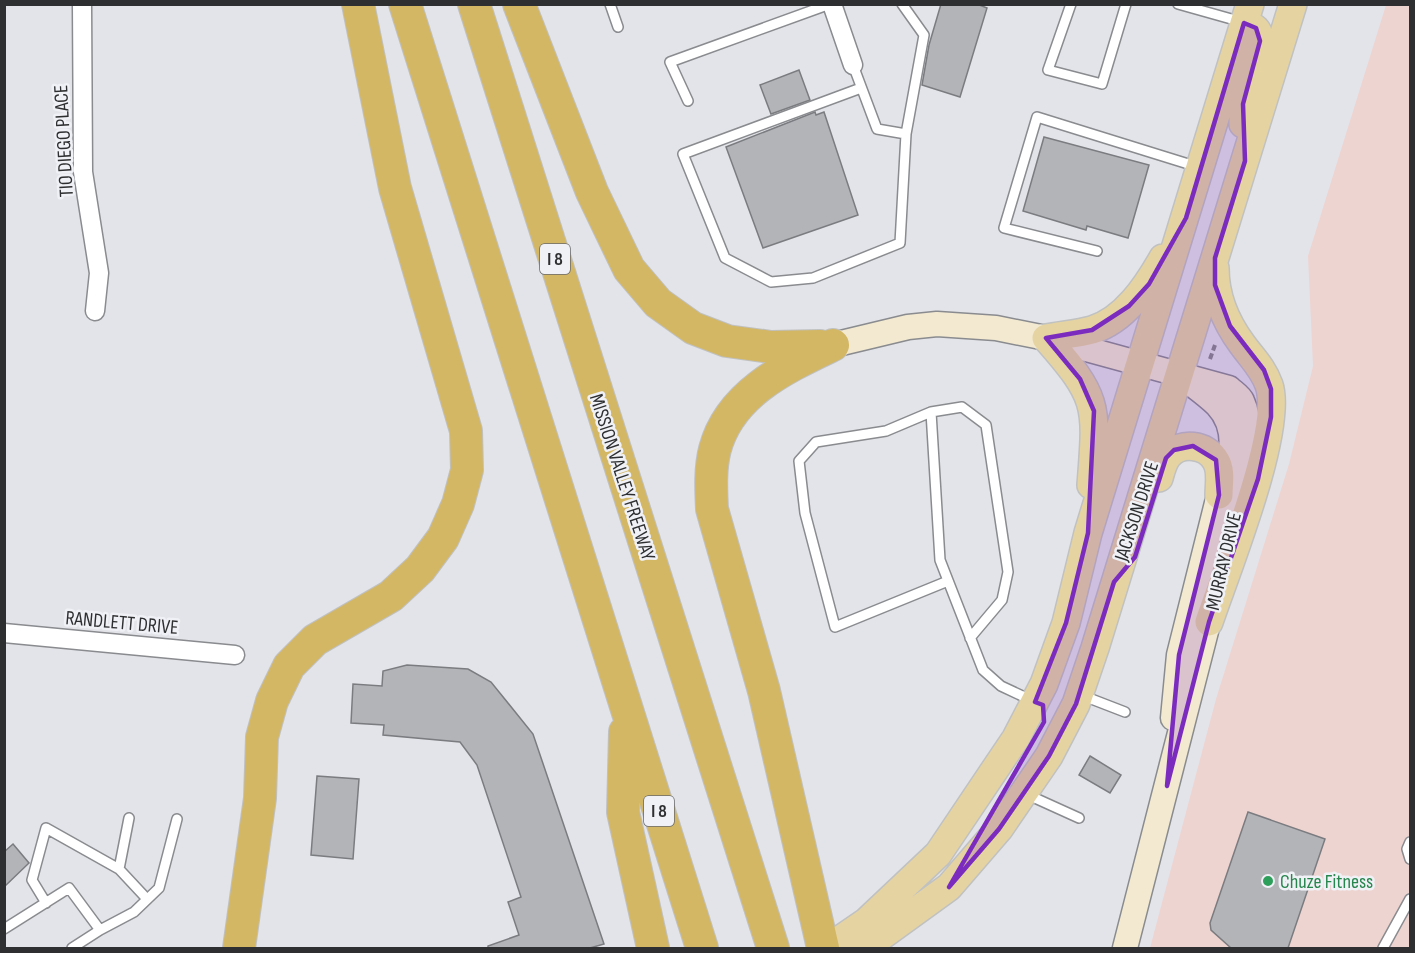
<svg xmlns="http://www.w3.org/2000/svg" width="1415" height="953" viewBox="0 0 1415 953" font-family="'Sofia Sans Condensed',sans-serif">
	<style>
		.commercial { fill: #eed4d0 }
		.building { fill: #b2b4b8; stroke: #7b7c80; stroke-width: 1.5 }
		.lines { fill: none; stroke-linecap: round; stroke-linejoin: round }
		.service-casing { stroke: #898b8f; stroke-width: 12 }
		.minor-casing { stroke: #898b8f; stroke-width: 21 }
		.secondary-casing { stroke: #898b8f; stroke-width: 27 }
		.primary-casing { stroke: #c0c1c1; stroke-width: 30 }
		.motorway-casing { stroke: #c0c1c1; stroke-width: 34 }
		.path { stroke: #86878a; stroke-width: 4; stroke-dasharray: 6 3; stroke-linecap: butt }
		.service { stroke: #fff; stroke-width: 9 }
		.minor { stroke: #fff; stroke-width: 18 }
		.secondary { stroke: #f2e9d0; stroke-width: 24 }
		.primary { stroke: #e5d4a2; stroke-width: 27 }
		.motorway { stroke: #d3b764; stroke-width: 32 }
		.marked { fill: #7b2cbf; fill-opacity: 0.2; stroke: #7b2cbf; stroke-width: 4.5; stroke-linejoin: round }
		.leisure-dot { fill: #2e9e5b; stroke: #f0f1f6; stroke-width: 2 }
		.labels { text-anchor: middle; stroke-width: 5; stroke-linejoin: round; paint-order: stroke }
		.shield { fill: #f0f1f6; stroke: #68696b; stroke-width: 1.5 }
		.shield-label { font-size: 18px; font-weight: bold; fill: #2e2f30 }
		.street-label { font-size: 20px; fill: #2e2f30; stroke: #f0f1f6 }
		.leisure-label { font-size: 20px; fill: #27864d; stroke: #f0f1f6; text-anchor: start }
	</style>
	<rect width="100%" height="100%" fill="#e3e4e9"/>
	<path class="commercial" d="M1386,5h24v943h-260l66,-249 73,-235 24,-98 -5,-110z"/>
	<path class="building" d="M941,4h36l10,4 -27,89 -38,-12 7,-40z
		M799,70l11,30 -39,14 -11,-29z
		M815,112l1,3 8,-3 34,103 -95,33 -37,-101z
		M1044,137l105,28 -21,73 -41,-12 -1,4 -63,-19z
		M407,665l61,4 23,13 42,52 71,210 -14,4h-102v-2l31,-11 -11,-33 13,-5 -44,-132 -17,-23 -77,-7 1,-10 -33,-2 2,-39 29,2 1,-15z
		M1090,756l31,19 -11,18 -31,-18z
		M317,776l42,3 -6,80 -42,-4z
		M1248,812l77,27 -37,109h-57l-20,-18 -1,-7z
		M13,844l16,19 -25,24v-35z"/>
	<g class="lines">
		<g class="service-casing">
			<path id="service" d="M610,4l8,23
				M1071,4l-23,66 54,14 24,-80
				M1178,4l64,18
				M853,65l24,64 29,5
				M861,88l-178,66 42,104 46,24 42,-4 87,-35 6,-109 18,-99 -22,-31
				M688,101l-18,-39 160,-58
				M1097,251l-93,-23 33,-111 161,50
				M931,412l9,148 43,110 18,16 32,15
				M948,581l-113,46 -30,-114 -6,-52 17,-19 70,-11 45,-19 31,-5 24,18 22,147 -6,28 -32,38
				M1081,695l44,17
				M1026,794l53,24
				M1410,842l-3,7 3,10
				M119,869l10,-51
				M46,903l-14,-23 14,-52 73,41 28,30
				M4,929l65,-41 31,42 -28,18
				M100,930l34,-18 25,-24 18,-69
				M1383,948l27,-49"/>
		</g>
		<g class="minor-casing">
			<path id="minor" d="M82,4l1,168 16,101 -4,38
				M832,4l21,61
				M4,633l231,22"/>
		</g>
		<g class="secondary-casing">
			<path id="secondary" d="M833,345l75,-18 29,-3 59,4 50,10 183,50c4,4 11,8 13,13 15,32 -4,94 -11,128
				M1173,718l6,-63 40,-160c12,-27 22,-65 -2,-90 -10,-10 -22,-18 -33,-27
				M1125,948l88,-344"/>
		</g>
		<g class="primary-casing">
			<path id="primary" d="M1243,124v-20l17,-63c-1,-12 -5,-14 -16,-18
				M1159,478c2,-7 4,-16 9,-22 12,-15 39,-12 48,5 6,10 3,23 3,34
				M1091,485c6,-79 9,-86 -45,-147 15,-3 32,-4 46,-8 33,-10 55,-44 71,-72
				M1209,622c16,-48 75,-193 60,-237 -6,-17 -17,-27 -27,-41 -17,-23 -27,-49 -27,-76
				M828,948l38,-26 72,-68 78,-116 28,-54 22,-61 22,-90 162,-529
				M865,948l84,-61 50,-58 50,-73 27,-52 19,-56 198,-644"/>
		</g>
		<g class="motorway-casing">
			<path id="motorway" d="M405,4l297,944
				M474,4l299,944
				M519,4l73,188 37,77 29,34 35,25 34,13 44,6 49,-1
				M625,732l-2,80 30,136
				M239,948l21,-150 2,-61 10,-36 17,-35 26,-26 76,-44 29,-27 23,-31 15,-34 9,-34 -1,-39 -71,-243 -37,-184
				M823,948l-59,-257 -52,-182c-1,-20 -2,-41 3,-60 15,-56 70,-81 118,-104"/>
		</g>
		<path class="path" d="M1210,359l5,-14"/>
		<use href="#service" class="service"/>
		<use href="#minor" class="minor"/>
		<use href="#secondary" class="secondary"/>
		<use href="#primary" class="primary"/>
		<use href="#motorway" class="motorway"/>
	</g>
	<path class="marked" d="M1244,23l12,5 4,13 -17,63 2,57 -30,97v27l15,41 34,44 7,19v28l-13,62 -49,143 -42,164 12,-131 40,-160 -3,-35 -23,-14 -19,4 -8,8 -31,99 -21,25 -38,122 -27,52 -50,73 -50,58 95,-165 -1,-17 -8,-3 31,-79 22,-90 6,-122 -14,-32 -34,-41 46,-8 37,-24 20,-22 37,-66z"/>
	<circle class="leisure-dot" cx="1268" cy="881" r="6"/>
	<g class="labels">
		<g class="shield">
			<rect x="540" y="244" width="30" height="30" rx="4.5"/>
			<rect x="644" y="796" width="30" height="30" rx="4.5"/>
		</g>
		<g class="shield-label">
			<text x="555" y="265">I 8</text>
			<text x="659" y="817">I 8</text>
		</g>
		<g class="street-label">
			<text transform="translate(63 141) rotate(-93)" y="7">TIO DIEGO PLACE</text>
			<text transform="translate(623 477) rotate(72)" y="7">MISSION VALLEY FREEWAY</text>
			<text transform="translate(1136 511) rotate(-72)" y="7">JACKSON DRIVE</text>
			<text transform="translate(1223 561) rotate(-77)" y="7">MURRAY DRIVE</text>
			<text transform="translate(122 622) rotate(5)" y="7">RANDLETT DRIVE</text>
		</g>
		<g class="leisure-label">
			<text x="1280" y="888">Chuze Fitness</text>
		</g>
	</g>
	<rect width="1415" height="953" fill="none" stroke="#2e2f30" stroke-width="12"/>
</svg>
